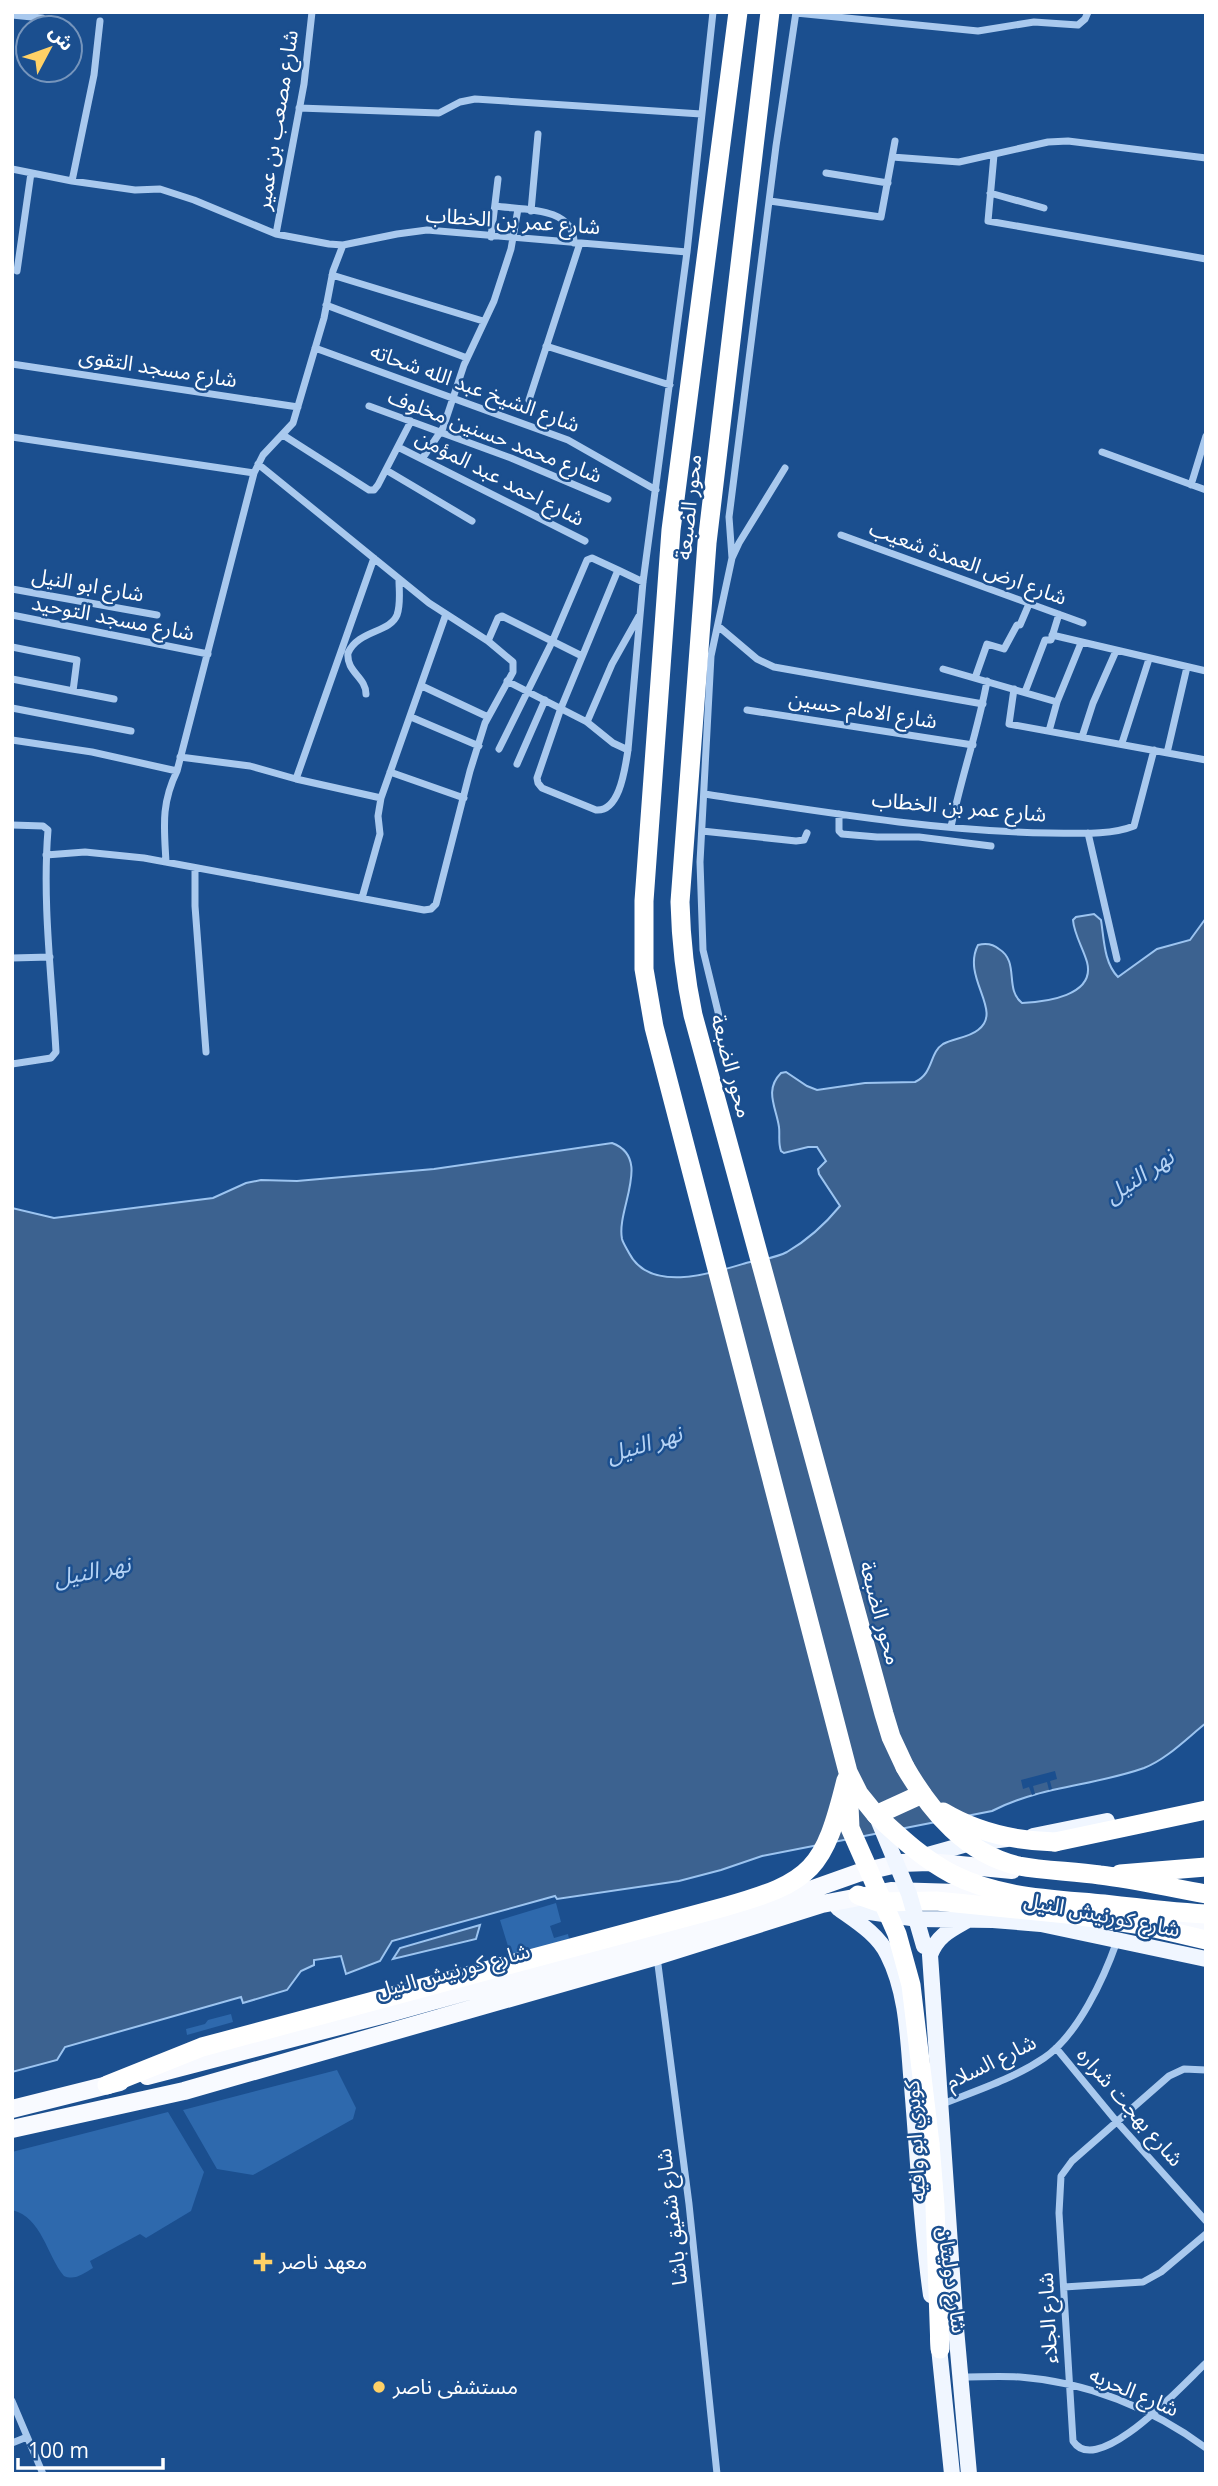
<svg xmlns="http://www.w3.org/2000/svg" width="1218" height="2486" viewBox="0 0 1218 2486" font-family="'Open Sans','Noto Sans Arabic',sans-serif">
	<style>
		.green { fill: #2e69ad }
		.water { fill: #3c6290; stroke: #9cc4f0; stroke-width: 2 }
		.pier { fill: #1b4f8f }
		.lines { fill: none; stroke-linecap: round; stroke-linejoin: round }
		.minor { stroke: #a9c9ee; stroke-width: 7 }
		.primary { stroke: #f0f6ff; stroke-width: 16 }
		.trunk { stroke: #f8faff; stroke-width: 18 }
		.motorway { stroke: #fff; stroke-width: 19 }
		.primary-bridge { stroke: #f0f6ff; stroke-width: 16 }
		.motorway-bridge { stroke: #fff; stroke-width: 19 }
		.poi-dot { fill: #ffd166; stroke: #1b4f8f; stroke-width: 2.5 }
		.labels { text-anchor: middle; stroke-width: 5; stroke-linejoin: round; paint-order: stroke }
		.street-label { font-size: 21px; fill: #fff; stroke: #1b4f8f }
		.poi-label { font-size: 21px; fill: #fff; stroke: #1b4f8f; text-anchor: start }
		.water-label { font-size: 23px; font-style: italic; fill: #b5d3f5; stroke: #1b4f8f }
	</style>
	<rect width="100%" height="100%" fill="#1b4f8f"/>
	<path class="green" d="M556,1903l5,19 -11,4 4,12 14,-4 1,5 -58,17 -11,-36z
		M231,2014l2,8 -46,13 -1,-6 19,-5 3,-4z
		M337,2070l19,38 -3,11 -100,56 -36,-6 -34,-59z
		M168,2112l36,60 -13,39 -45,27 -6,-4 -50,27 3,7c-9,5 -18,13 -29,8 -17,-20 -22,-59 -52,-66v-58z"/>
	<path class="water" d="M1094,914l7,6c3,19 3,43 17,57l39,-28 33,-9 16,-22v805c-19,15 -39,36 -62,45 -50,18 -104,18 -152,43l-230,45 -41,14 -42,11 -122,18 -2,-3 -163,45 -12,20 -34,13 -5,-18 -27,4v5l-13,6 -14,19 -44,13 -2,-6 -176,50 -8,13 -45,12v-864l42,10 159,-20 33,-15 15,-3 36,1 137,-12 178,-26c41,15 4,66 10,96 1,4 5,10 7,14 21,41 84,20 117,10 13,-3 30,-5 41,-11 19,-11 39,-29 53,-46l-21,-32 -1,-5 8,-8 -9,-14h-9l-24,6 -3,-2c-3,-8 -1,-16 -2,-24 -3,-20 -15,-37 2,-54l5,-1 21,14 10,4 48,-7 50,-1c19,-9 14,-29 28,-38 11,-6 25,-6 35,-14 26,-19 -17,-52 0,-85 8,-2 15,-1 21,4 21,13 5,40 23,54 23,-1 74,-7 65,-41 -4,-14 -13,-28 -14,-42l3,-3z
		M480,1925l-4,14 -83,20 7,-11z"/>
	<path class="pier" d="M1055,1771l2,8 -7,2 2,8 -3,1 -2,-8 -14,4 2,8 -3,1 -3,-8 -6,2 -2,-9z"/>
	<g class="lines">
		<path class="minor" d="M796,13l182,18 56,-9 44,3 7,-6 3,-7
			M12,15l30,3
			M299,108l140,5 21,-11 15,-3 226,15
			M994,155l-6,66 218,38
			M892,157l67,5 89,-20 20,-1 138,17
			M12,169l60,12 63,9 25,-1 34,11 82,34 53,10 14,1 54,-11 30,-4 260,22
			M826,173l62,10
			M72,181l22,-106 6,-54
			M990,193l54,15
			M770,201l111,16 14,-76
			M495,206c27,4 79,0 79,37
			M531,211l7,-77
			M276,234l28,-150 8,-72
			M491,237l7,-58
			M17,271l14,-98
			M332,275l151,46
			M326,305l141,53
			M546,346l124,39
			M315,348l253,92 88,50
			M12,364l286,43
			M529,400l51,-157
			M369,406l142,52 97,41
			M283,435l86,55h5l4,-5 33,-64
			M12,437l242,36
			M398,447l187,94
			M1102,452l104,38
			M422,459l21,-31 21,-63 30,-64 17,-52 7,-40
			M386,470l86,51
			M1191,485l15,-49
			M841,535l242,88
			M732,558l-3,-41 47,-371 20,-134
			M643,582l-25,-12 -57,138 -24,70 1,5 4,5 54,22c24,2 29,-42 32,-60l15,-168 44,-330 26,-240
			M12,589l145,26
			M12,615l196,39
			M718,626l39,33 17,8 209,37
			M1052,635l154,36
			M488,641l10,-23 4,-2 80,40
			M12,647l65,13 -4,31
			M943,669l114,33
			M975,678l12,-34 17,5 13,-24h3l9,-21
			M12,679l102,20
			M507,681l80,41 26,21 15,7
			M422,686l66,31
			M1014,689l-5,35 197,36
			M1025,692l20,-52h6l8,-26
			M366,694c0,-17 -20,-22 -18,-41 10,-23 42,-20 49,-38 4,-11 2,-25 2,-35
			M12,708l119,23
			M747,710l226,35
			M411,717l68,29
			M587,722l25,-58 27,-48
			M1049,731l8,-29 24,-59
			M1082,737l11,-34 23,-52
			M12,740l80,12 85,19
			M1122,743l27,-84
			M499,749l53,-107 35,-82 5,-2 26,12
			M1167,753l20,-86
			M180,757l70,9 46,13 78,-221
			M517,764l28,-64
			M390,772l74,26
			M296,779l85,19
			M704,794c114,17 230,37 345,39 26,0 60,3 85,-7l20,-76
			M839,814v17l3,3 35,3h42l72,9
			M12,825l31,1 5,4c-6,73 4,148 8,222l-5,6 -39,6
			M951,827c10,-50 27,-96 36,-146
			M702,831l94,10 8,-1 3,-7
			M1088,833l29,126
			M46,855l39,-3 59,6 280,52 7,-1 5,-5 34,-133 15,-48 28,-51v-10l-25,-21 -59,-38 -171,-139
			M166,862c-2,-36 -5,-58 11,-91l77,-298 9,-18 30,-32 31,-105 9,-47 10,-26
			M195,868v38l11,146
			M362,898l18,-64 -2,-18 3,-18 65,-184
			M12,958l38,-1
			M719,1016l-16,-66 -3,-88 11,-206 21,-98 7,-15 46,-75
			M657,1957l32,247 28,270
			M1056,2048l61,74 89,99
			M1206,2070l-22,-1 -15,7 -97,85 -11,15 -2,37 14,228c25,39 113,-60 133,-78
			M940,2105c35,-14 73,-26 104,-47 34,-23 60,-80 73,-117
			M1064,2287l79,-5 18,-10 45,-38
			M960,2377c20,0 40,-1 60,0 67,5 132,31 186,71
			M12,2401l31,73
			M12,2443l15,-6"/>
		<path class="primary" d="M1033,1836l74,-15
			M917,1858l50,-14 40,-5
			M838,1908c18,13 40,26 50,47 20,39 20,88 24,131 6,70 9,140 19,209
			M842,1908l76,11 75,1 48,4 165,35
			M966,1921c-16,9 -29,15 -36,34l25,362 14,157
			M938,2338l14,136"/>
		<path class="trunk" d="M1164,1918l42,8
			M147,2076l246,-64 341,-95 124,-44 43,-10 28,-1 83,8
			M12,2109l108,-27
			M12,2129l172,-38 473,-135 165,-52 69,-13 100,3"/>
		<path class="motorway" d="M738,12l-67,518 -27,371v68l10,58 194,745 11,22 17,21 46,-21
			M770,12l-63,531 -27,359c1,39 5,75 13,113l191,699 7,23 14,30
			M1055,1842l151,-32
			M1120,1874l86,-7
			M858,1895l20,7 58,-1 131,13 75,11 64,15
			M107,2085l95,-38 522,-140c89,-25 100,-38 122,-127
			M930,2144l5,62 5,143"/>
		<path class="primary-bridge" d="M877,1817l32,77 15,52"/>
		<path class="motorway-bridge" d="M905,1767c26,45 61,87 114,99 27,5 54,5 81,9 35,4 71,13 106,19
			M854,1786l-5,19 1,23 47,106 14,51 19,159
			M943,1812c35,21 72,29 112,30
			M876,1815c24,22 47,44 76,59 47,24 100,25 152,30 34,4 68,8 102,10"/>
	</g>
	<g class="poi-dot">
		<path d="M259.5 2251.5h7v7h7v7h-7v7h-7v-7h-7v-7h7z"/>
		<circle cx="379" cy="2387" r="7"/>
	</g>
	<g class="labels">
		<g class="street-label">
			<text transform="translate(277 120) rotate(-81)" y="7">شارع مصعب بن عمير</text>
			<text transform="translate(513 221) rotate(4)" y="7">شارع عمر بن الخطاب</text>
			<text transform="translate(158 368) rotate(9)" y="7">شارع مسجد التقوى</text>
			<text transform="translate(475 388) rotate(20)" y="7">شارع الشيخ عبد الله شحاته</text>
			<text transform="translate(495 436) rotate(21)" y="7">شارع محمد حسنين مخلوف</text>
			<text transform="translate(500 478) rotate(27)" y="7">شارع احمد عبد المؤمن</text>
			<text transform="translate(689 507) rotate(-84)" y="7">محور الضبعة</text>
			<text transform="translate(968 563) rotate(20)" y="7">شارع ارض العمدة شعيب</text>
			<text transform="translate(88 585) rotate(10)" y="7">شارع ابو النيل</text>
			<text transform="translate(113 618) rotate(11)" y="7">شارع مسجد التوحيد</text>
			<text transform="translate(863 710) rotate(9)" y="7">شارع الامام حسين</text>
			<text transform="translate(959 807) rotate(5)" y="7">شارع عمر بن الخطاب</text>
			<text transform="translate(731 1066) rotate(75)" y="7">محور الضبعة</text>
			<text transform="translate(880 1613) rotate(75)" y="7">محور الضبعة</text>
			<text transform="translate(1102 1915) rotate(11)" y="7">شارع كورنيش النيل</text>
			<text transform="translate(453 1971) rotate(-15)" y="7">شارع كورنيش النيل</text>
			<text transform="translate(991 2062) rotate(-26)" y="7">شارع السلام</text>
			<text transform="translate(1130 2107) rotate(49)" y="7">شارع بهجت شراره</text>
			<text transform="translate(915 2141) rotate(-93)" y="7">كوبري ابو وافيه</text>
			<text transform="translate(672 2217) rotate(-97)" y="7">شارع شفيق باشا</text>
			<text transform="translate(952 2280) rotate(82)" y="7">شارع دوليتان</text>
			<text transform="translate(1048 2318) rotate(-93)" y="7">شارع الجلاء</text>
			<text transform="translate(1134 2392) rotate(23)" y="7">شارع الحريه</text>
		</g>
		<g class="poi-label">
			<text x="279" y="2269">معهد ناصر</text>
			<text x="393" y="2394">مستشفى ناصر</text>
		</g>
		<g class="water-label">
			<text transform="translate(1139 1176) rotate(-34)" y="8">نهر النيل</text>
			<text transform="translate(644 1444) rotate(-17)" y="8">نهر النيل</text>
			<text transform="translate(92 1571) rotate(-11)" y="8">نهر النيل</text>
		</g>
	</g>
	<rect width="1218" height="2486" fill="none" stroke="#ffffff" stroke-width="28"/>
	<g transform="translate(49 49) rotate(49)"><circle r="33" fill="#1b4f8f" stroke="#7695bc" stroke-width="2"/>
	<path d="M0-5L12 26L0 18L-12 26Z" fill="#ffd166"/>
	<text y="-10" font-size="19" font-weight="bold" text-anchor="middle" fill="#ffffff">ش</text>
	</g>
	<path d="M18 2458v10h145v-10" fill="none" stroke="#ffffff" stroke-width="3.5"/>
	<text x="28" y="2458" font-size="21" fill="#ffffff" stroke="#1b4f8f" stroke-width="5" paint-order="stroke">100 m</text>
</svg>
